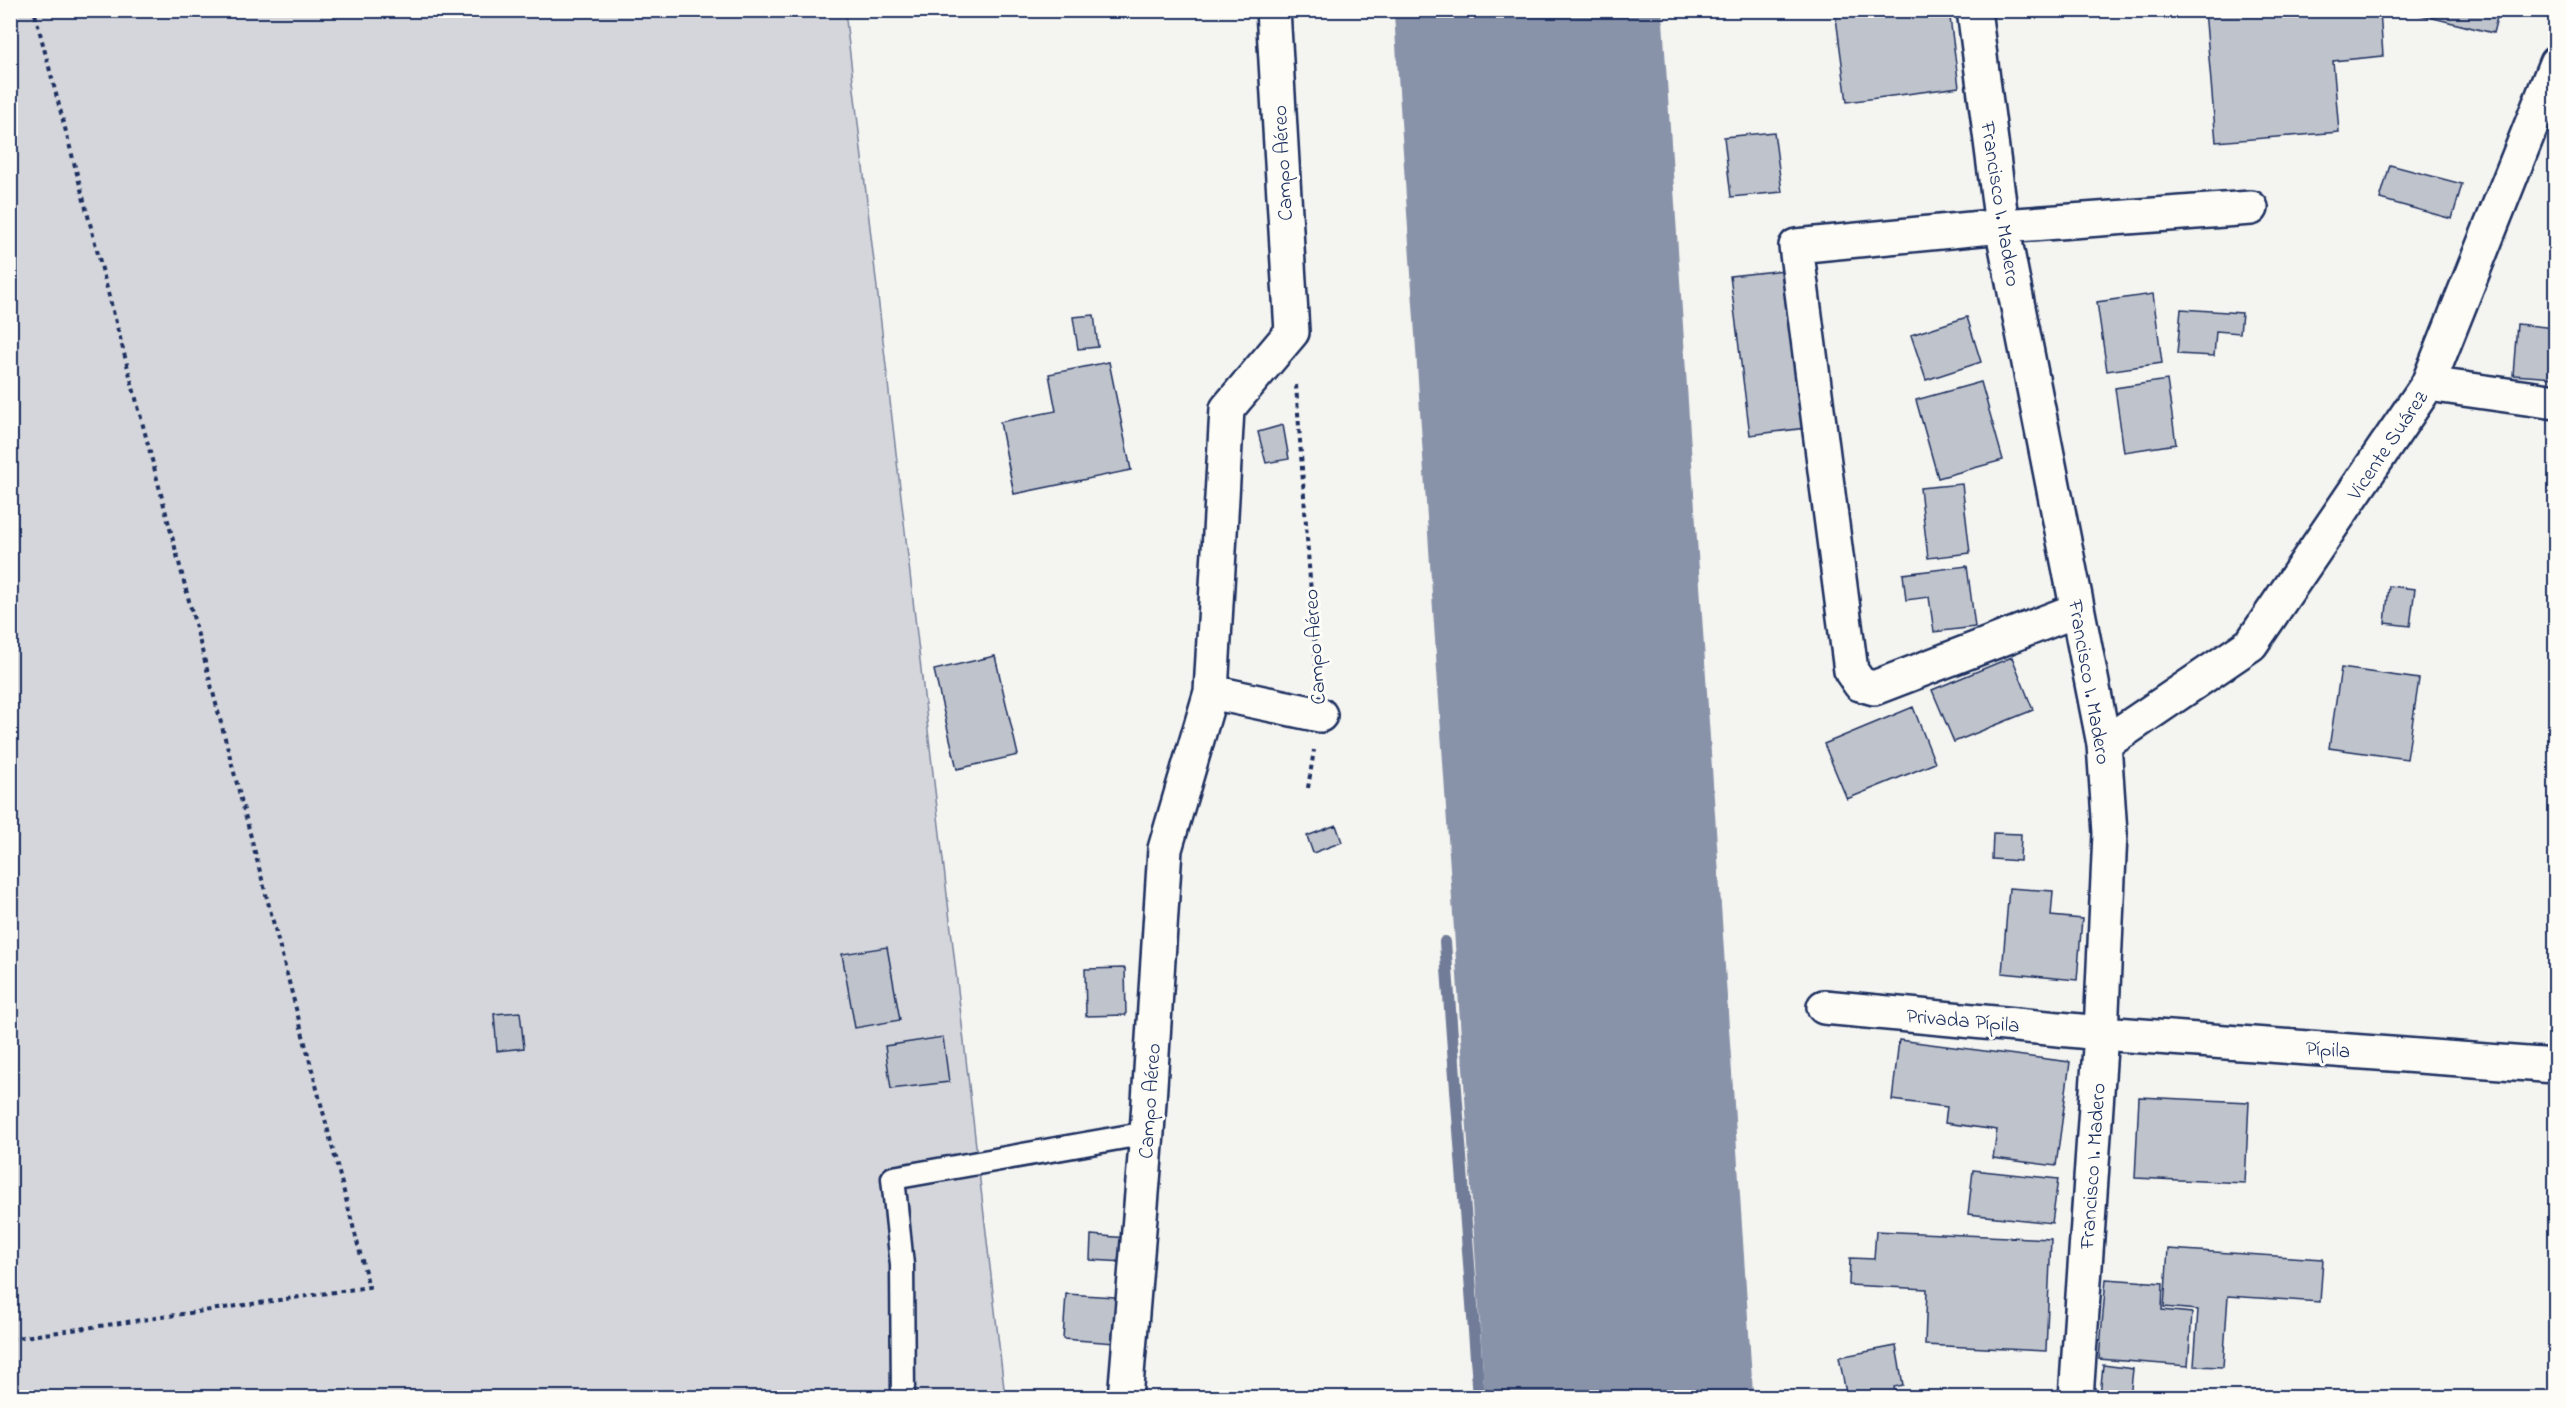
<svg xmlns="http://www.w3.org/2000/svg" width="2566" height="1408" viewBox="0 0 2566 1408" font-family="'Indie Flower',sans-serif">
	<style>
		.green { fill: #d4d6db; stroke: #78829c; stroke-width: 1.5 }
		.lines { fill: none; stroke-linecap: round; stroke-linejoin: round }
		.stream { stroke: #717c98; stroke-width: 12 }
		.runway { stroke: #8892a8; stroke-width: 268 }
		.building { fill: #bfc3cc; stroke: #1b2f5e; stroke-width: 1.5 }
		.service-casing { stroke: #1b2f5e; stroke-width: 27 }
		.minor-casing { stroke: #1b2f5e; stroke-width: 38 }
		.path { stroke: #1b2f5e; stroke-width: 4; stroke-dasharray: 4.5 4.5; stroke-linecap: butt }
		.service { stroke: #fdfcf7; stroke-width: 22 }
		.minor { stroke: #fdfcf7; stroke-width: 33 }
		.labels { text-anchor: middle; stroke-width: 6; stroke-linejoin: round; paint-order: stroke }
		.street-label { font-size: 21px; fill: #1b2f5e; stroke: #fdfcf7 }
	</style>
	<rect width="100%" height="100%" fill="#f4f4f1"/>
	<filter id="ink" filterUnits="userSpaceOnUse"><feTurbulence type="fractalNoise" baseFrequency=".0167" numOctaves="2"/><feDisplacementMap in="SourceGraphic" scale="12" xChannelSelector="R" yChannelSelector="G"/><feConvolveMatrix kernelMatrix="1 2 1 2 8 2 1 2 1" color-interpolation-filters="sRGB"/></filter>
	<g filter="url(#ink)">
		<path class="green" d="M10,11h835l160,1386h-994z"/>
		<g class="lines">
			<path class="stream" d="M1445,942l34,456"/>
			<path class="runway" d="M1528,10l91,1388"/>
		</g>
		<path class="building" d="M1835,10h114l10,77 -112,15z
			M2205,10h175l3,46 -50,5 6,71 -123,10z
			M2414,10h85l-6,23 -80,-20z
			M1774,132l8,60 -51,5 -7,-60z
			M2390,165l72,19 -10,35 -72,-20z
			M1794,269l20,158 -64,8 -20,-159z
			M2153,294l9,69 -55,8 -10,-69z
			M2181,309l61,4 -2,20 -24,-2 -2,25 -37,-2z
			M1094,315l4,32 -20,2 -5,-32z
			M1967,317l14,45 -55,18 -15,-45z
			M2517,324l39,4v50l-43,-3z
			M1109,362l22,108 -117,24 -14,-72 56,-11 -7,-37z
			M2167,380l9,64 -52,8 -9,-64z
			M1981,382l22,78 -65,18 -22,-78z
			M1283,425l6,34 -23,4 -8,-31z
			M1962,484l8,69 -42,5 -8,-70z
			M1967,566l8,61 -41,5 -5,-35 -23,3 -3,-26z
			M2389,586l26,3 -5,37 -25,-3z
			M995,656l23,99 -61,14 -23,-99z
			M2012,657l21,53 -79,32 -22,-52z
			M2341,668l78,11 -12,80 -78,-11z
			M1913,707l22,56 -88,36 -23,-55z
			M1336,825l6,17 -29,11 -6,-17z
			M1993,833l28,1 -1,27 -28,-2z
			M2009,888l44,3 -2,25 31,3 -5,61 -75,-7z
			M887,947l13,73 -45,8 -13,-74z
			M1125,968l1,47 -40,1 -1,-47z
			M520,1012l4,36 -27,3 -3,-37z
			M943,1037l6,45 -58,7 -6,-43z
			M1899,1040l171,22 -14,104 -63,-8 4,-28 -52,-7 2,-16 -55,-7z
			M2139,1097l110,5 -4,81 -110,-5z
			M1973,1170l85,9 -6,44 -84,-9z
			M1876,1231l175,8 -5,112 -121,-6 2,-56 -78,-4 1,-27 24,1z
			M1091,1235l36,3 -1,24 -36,-2z
			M2168,1249l155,10 -3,43 -92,-6 -5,71 -29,-1 4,-56 -34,-3z
			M2106,1279l57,4 -1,27 30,3 -4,53 -89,-7z
			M1066,1294l65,4 -3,46 -65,-5z
			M1896,1346l7,39 -9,2 2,11h-49l-8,-41z
			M2103,1365l30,4 -3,29 -30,-2z
			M752,1394v4h-91v-1z"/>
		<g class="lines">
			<g class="service-casing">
				<path id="service" d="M903,1398l-1,-133 -9,-87 254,-45"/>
			</g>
			<g class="minor-casing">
				<path id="minor" d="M1974,10l28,216 102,518 6,89 -9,200 -25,365
					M2428,384l128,18
					M2077,610l-203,78 -14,-4 -9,-13 -55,-425 206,-20 249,-18
					M1211,692l16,-283 65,-77 -19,-322
					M2104,744l147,-100 177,-260 128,-321
					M1824,1007l277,26 455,33
					M1125,1398l22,-265 18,-284 46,-157 109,23"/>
			</g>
			<path class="path" d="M1296,385l21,292
				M1308,788l6,-38
				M10,1339l359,-52 -335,-1277"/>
			<use href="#service" class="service"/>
			<use href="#minor" class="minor"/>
		</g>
	</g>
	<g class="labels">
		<g class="street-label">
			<text transform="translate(1282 163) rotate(-93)" y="7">Campo Aéreo</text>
			<text transform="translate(2001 204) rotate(81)" y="7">Francisco I. Madero</text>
			<text transform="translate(2387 445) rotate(-56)" y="7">Vicente Suárez</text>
			<text transform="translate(1314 647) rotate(-94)" y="7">Campo Aéreo</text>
			<text transform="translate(2090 682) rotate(80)" y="7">Francisco I. Madero</text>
			<text transform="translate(1963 1020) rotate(5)" y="7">Privada Pípila</text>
			<text transform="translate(2328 1049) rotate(4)" y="7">Pípila</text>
			<text transform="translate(1149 1101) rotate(-86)" y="7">Campo Aéreo</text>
			<text transform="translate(2092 1166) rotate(-86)" y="7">Francisco I. Madero</text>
		</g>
	</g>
	<rect width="2566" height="1408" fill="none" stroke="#fdfcf7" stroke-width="36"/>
	<rect x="18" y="18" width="2530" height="1372" fill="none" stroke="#1b2f5e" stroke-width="2" filter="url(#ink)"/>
</svg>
